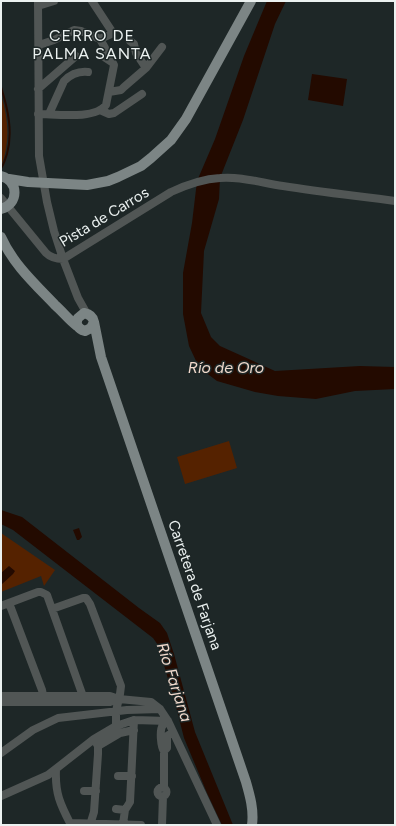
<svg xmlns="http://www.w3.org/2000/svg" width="396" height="826" viewBox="0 0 396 826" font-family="Figtree,sans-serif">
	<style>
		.green { fill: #520 }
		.water { fill: #230a00 }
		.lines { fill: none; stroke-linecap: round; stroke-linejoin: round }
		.stream { stroke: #230a00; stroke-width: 2 }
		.minor { stroke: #515655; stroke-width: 8 }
		.major { stroke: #7c8585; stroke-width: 10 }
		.labels { text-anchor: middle; stroke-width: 3; stroke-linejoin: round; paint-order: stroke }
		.street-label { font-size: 15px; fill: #ebf1f0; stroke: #1e2727 }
		.neighbourhood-label { font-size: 16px; letter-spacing: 1px; fill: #ebf1f0; stroke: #1e2727 }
		.water-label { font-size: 16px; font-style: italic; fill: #f0d9cc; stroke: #1e2727 }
	</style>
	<rect width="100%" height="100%" fill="#1e2727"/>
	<path class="green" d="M1,95c8,25 9,48 0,72z
		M229,441l8,27 -52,16 -8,-27z
		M1,533l54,37 -11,16 -3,-10 -40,16z"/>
	<path class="water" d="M267,1h19l-11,23 -32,96 -23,58 -1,21 -15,52 -3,62 10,24 9,9 55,25 85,-5 35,1v22l-40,2 -39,8 -38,-3 -23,-4 -38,-11 -12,-9 -8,-9 -8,-17 -6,-32v-41l9,-50 5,-42 18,-42 29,-83z
		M312,74l35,5 -4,27 -35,-6z
		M1,510l21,7 117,91 21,15 7,10 7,21 21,78 38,93h-11l-15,-32 -23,-55 -10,-39 -16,-54 -5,-7 -140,-108 -12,-6z
		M79,528l3,9 -3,3h-2l-4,-10z
		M9,566l6,5 -2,3 -12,11v-12z"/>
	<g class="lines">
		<path class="stream" d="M1,87c7,22 12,45 6,67 -2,5 -3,11 -6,14"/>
		<path class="minor" d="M38,1l1,155 8,46 7,29 9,28 15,39 9,16
			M92,1l19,29v4l-11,5
			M38,6l16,-5
			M130,41l4,3 2,9 10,15
			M38,89l38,-33
			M109,92l12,-2 3,-3 22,-19 16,-21
			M100,110l9,4 5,-1 28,-19
			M38,114c17,0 57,6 68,-9l8,-40 -1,-2 -9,-6 1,-9 -5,-9 -19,-8 -7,-1 -20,10 -15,5
			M49,114l15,-33c7,-7 14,-10 24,-9
			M1,198l45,55c5,5 10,6 17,6l108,-67c15,-7 31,-13 49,-14 21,-2 42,5 63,8 37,6 75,10 112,15
			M9,603l33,87 2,10
			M1,606l37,-14h3l6,3 38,107
			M52,609l31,-11h3l4,6 31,82 -1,8 -4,17v15
			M1,696h109l9,3
			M1,702h109l9,-3 32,3 9,7 8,12 49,104
			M168,721c-1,2 -4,2 -5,4 -4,5 -2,22 1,26l3,-3v-12l6,-4
			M98,746l22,-13 14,-3
			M164,751v37
			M1,753l32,-23 25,-12 69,-8 33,-1
			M56,770c-1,23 4,34 15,55
			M118,776h14
			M157.5 792a4.5 4.5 0 1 1 9 0a4.5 4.5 0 1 1-9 0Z
			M84,791h12
			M1,796l47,-21 46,-36 22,-13 18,-6 34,1
			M116,809l9,1
			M70,823l71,2
			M123,824l2,-14 5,-8 4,-82
			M90,825l4,-13 4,-58v-8l-4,-7
			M162,825l1,-29"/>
		<path class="major" d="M1,176c18,5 18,28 0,33
			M9,179l19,3 59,3 21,-4 10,-4 23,-11 10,-8 20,-18 15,-21 65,-118
			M1,237c12,27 34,47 54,68 8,7 14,15 22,21
			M94,322l-3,6 -6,3c-7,-2 -10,-7 -7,-13l6,-5c5,1 9,3 10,9l7,35 145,425c4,14 8,28 6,43"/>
	</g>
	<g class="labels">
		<g class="street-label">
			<text transform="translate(104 217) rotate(-31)" y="5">Pista de Carros</text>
			<text transform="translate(195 585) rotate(71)" y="5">Carretera de Farjana</text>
		</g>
		<g class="neighbourhood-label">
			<text x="92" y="41">CERRO DE<tspan x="92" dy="18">PALMA SANTA</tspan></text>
		</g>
		<g class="water-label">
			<text x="226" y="373">Río de Oro</text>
			<text transform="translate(175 682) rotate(72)" y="6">Río Farjana</text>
		</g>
	</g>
	<rect width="396" height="826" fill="none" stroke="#ebf1f0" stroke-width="4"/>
</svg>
